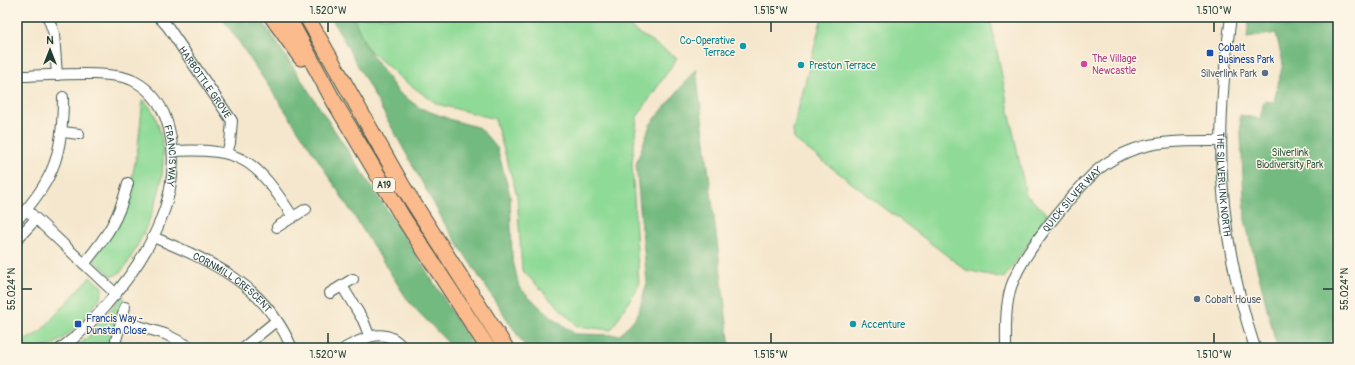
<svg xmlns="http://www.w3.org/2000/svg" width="1355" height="365" viewBox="0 0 1355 365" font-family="Pangolin,sans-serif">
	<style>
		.green { fill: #8fda97; stroke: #578c66 }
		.forest { fill: #73ba80; stroke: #497c5a }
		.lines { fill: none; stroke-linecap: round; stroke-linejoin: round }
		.minor-casing { stroke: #3f564b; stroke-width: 12 }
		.highway-casing { stroke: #3f564b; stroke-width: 17 }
		.minor { stroke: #fff; stroke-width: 10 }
		.highway { stroke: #fbbb8c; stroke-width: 15 }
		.ticks { fill: none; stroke: #1f3d34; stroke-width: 1.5 }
		.culture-dot { fill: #0f9aa8; stroke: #fcf5e5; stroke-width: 1.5 }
		.transit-dot { fill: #1a4fb4; stroke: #fcf5e5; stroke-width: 1.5 }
		.hotel-dot { fill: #d1479c; stroke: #fcf5e5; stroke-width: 1.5 }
		.service-dot { fill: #5c6f8a; stroke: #fcf5e5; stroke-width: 1.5 }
		.labels { text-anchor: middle; stroke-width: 3; stroke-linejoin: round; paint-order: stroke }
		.shield { fill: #fcf5e5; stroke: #617469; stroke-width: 1 }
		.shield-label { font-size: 9px; font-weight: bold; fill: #1f3d34 }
		.culture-label { font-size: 10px; fill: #0d838f; stroke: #fcf5e5; text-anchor: start }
		.transit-label { font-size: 10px; fill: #164399; stroke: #fcf5e5; text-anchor: start }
		.hotel-label { font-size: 10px; fill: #b23c85; stroke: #fcf5e5; text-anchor: start }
		.service-label { font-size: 10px; fill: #4e5e75; stroke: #fcf5e5; text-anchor: end }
		.street-label { font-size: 10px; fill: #1f3d34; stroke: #fcf5e5 }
		.park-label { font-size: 10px; fill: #355c48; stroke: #fcf5e5 }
		.neatline { fill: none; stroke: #1f3d34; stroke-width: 1.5 }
		.ticks-label { font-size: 10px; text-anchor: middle; fill: #1f3d34 }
	</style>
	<rect width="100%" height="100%" fill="#fcf5e5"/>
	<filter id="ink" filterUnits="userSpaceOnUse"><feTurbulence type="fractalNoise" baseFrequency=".025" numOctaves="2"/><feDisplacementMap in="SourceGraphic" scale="8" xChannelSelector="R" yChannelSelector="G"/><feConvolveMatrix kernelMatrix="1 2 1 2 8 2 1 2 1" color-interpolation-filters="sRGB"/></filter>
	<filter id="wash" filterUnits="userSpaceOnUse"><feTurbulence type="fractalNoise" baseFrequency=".012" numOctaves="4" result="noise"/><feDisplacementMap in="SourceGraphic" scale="16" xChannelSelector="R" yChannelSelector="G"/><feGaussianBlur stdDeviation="0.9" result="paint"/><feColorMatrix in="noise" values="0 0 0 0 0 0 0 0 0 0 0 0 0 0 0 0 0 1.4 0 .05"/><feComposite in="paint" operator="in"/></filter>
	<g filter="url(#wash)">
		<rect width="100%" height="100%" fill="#f5e7cd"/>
		<path class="green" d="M353,17h261l63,41 -40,59 -5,46 7,122 -28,45 -34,-4 -55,-56 -5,-75 -22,-76 -58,-15 -35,-25 -35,-31z
			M822,17h168l36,178 23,20 -45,63 -38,-8 -172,-131 -1,-9z
			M143,99c4,5 10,11 12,17 19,46 2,93 -20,134 -5,9 -12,25 -23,26l-20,-17 39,-76 7,-36z
			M90,277l12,10c3,15 -39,56 -54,60 -9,3 -22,1 -31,1v-3l23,-13z
			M123,295l1,3 -16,50h-33l11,-9z"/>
		<path class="forest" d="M222,17h38l159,242 55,89h-21l-44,-46 -92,-144z
			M331,17h22l14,31 31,44 22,16 32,12 28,8 17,20 13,47 2,61 7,31 23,22 33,25 45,1 17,-19 10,-33 -11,-119 14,-39 46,-56 34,279h-204l-80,-122z
			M1249,17h89v318l-9,7v6h-52l-32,-128 -5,-105 20,4 4,-18 10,1 9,-39 -7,-30 -29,5z"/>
	</g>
	<g filter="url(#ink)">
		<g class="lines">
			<g class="minor-casing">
				<g id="minor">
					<path d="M48,17l6,17 3,41"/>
					<path id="s1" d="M159,17l9,10 64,94 -2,22 -3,10"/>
					<path id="s2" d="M1231,17c-17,120 -14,215 24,331"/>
					<path id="s3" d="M17,76c29,0 94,-7 117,5 19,10 30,27 35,48 16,65 -21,128 -62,175 -13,16 -29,32 -46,44"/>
					<path d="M63,132l16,2"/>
					<path d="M173,151c70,-3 82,8 120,66"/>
					<path d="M27,210l89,84"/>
					<path d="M17,220c38,-41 46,-68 46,-123"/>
					<path d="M277,227l29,-18"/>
					<path id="s4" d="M153,237c60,25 111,47 139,111"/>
					<path d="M17,239l19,-20"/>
					<path d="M84,264c23,-28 35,-45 44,-81"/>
					<path d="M342,286l21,34 6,15"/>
					<path d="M330,293l23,-14"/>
					<path d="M122,321l43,13 28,14"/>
					<path d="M116,340l9,-33"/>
					<path d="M243,348l33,-27"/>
					<path d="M345,348c19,-10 41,-23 58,0"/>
					<path id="s5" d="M1006,348c0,-20 -1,-41 5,-61 11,-34 58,-89 84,-115 39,-33 77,-31 126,-31"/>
				</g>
			</g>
			<g class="highway-casing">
				<path id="highway" d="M272,17l29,41
					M288,17l44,81 70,118 86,132
					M307,17l95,168 104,163"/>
			</g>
			<use href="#minor" class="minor"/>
			<use href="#highway" class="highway"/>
		</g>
	</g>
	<path class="ticks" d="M328,22v10M771,22v10M1214,22v10M22,289h10M1323,289h10M328,333v10M771,333v10M1214,333v10"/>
	<g class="culture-dot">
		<circle cx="743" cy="46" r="4"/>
		<circle cx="801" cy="65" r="4"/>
		<circle cx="853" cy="324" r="4"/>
	</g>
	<g class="transit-dot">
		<rect x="1206" y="49" width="8" height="8" rx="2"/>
		<rect x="74" y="320" width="8" height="8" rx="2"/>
	</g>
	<circle class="hotel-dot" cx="1084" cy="64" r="4"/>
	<g class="service-dot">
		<circle cx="1265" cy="73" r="4"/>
		<circle cx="1197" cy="299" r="4"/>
	</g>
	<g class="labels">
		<rect class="shield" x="373" y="178" width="22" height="14" rx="3"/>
		<g class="shield-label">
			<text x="384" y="188">A19</text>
		</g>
		<g class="culture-label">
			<text x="735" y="44" text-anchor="end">Co-Operative<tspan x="735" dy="12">Terrace</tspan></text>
			<text x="809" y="69">Preston Terrace</text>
			<text x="861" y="328">Accenture</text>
		</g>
		<g class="transit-label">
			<text x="1218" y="51">Cobalt<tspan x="1218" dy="12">Business Park</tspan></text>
			<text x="86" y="322">Francis Way -<tspan x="86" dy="12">Dunstan Close</tspan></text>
		</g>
		<g class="hotel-label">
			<text x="1092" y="62">The Village<tspan x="1092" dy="12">Newcastle</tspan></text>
		</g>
		<g class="service-label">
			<text x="1257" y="77">Silverlink Park</text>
			<text x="1205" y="303" text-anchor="start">Cobalt House</text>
		</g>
		<g class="street-label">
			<text dy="4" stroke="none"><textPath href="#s1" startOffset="80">HARBOTTLE GROVE</textPath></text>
			<text dy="4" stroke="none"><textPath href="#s3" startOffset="206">FRANCIS WAY</textPath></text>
			<text dy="4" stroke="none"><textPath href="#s2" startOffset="168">THE SILVERLINK NORTH</textPath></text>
			<text dy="4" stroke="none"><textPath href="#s5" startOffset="169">QUICK SILVER WAY</textPath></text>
			<text dy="4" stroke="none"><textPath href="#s4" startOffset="92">CORNMILL CRESCENT</textPath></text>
		</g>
		<g class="park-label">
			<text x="1290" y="156">Silverlink<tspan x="1290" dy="12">Biodiversity Park</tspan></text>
		</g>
	</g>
	<rect width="1355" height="365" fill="none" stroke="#fcf5e5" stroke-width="44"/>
	<g transform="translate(50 50)" stroke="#fcf5e5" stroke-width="3" paint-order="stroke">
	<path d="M0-3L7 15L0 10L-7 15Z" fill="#1f3d34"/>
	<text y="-6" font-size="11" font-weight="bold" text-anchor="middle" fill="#1f3d34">N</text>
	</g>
	<rect x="22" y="22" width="1311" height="321" class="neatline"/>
	<g class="ticks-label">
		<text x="328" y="14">1.520°W</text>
		<text x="771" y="14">1.515°W</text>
		<text x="1214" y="14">1.510°W</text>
		<text transform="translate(11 289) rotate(-90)" y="4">55.024°N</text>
		<text transform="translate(1344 289) rotate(-90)" y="4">55.024°N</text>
		<text x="328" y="358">1.520°W</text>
		<text x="771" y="358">1.515°W</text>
		<text x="1214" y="358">1.510°W</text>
	</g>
</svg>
